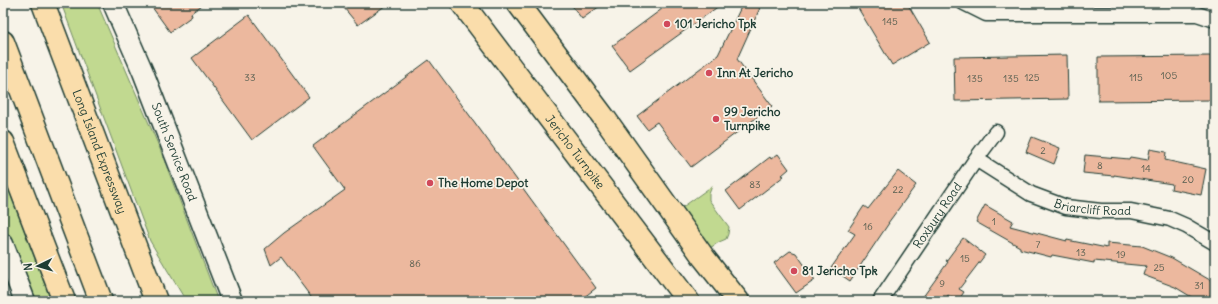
<svg xmlns="http://www.w3.org/2000/svg" width="1218" height="304" viewBox="0 0 1218 304" font-family="Delius,sans-serif">
	<style>
		.green { fill: #c1d990; stroke: #708b62 }
		.building { fill: #ecb89e; stroke: #1f3d34 }
		.lines { fill: none; stroke-linecap: round; stroke-linejoin: round }
		.street-casing { stroke: #1f3d34; stroke-width: 17 }
		.secondary-casing { stroke: #1f3d34; stroke-width: 23 }
		.primary-casing { stroke: #1f3d34; stroke-width: 25 }
		.highway-casing { stroke: #1f3d34; stroke-width: 25 }
		.street { stroke: #f7f3e8; stroke-width: 14 }
		.secondary { stroke: #f7f3e8; stroke-width: 20 }
		.primary { stroke: #faddab; stroke-width: 22 }
		.highway { stroke: #faddab; stroke-width: 22 }
		.poi-dot { fill: #d1495b; stroke: #f7f3e8; stroke-width: 1.5 }
		.labels { text-anchor: middle; stroke-width: 3.5; stroke-linejoin: round; paint-order: stroke }
		.number-label { font-size: 10px; fill: #525c4e }
		.poi-label { font-size: 12px; font-weight: bold; fill: #1f3d34; stroke: #f7f3e8; text-anchor: start }
		.street-label { font-size: 12px; fill: #1f3d34; stroke: #f7f3e8 }
	</style>
	<rect width="100%" height="100%" fill="#f7f3e8"/>
	<filter id="ink" filterUnits="userSpaceOnUse"><feTurbulence type="fractalNoise" baseFrequency=".025" numOctaves="2"/><feDisplacementMap in="SourceGraphic" scale="8" xChannelSelector="R" yChannelSelector="G"/><feConvolveMatrix kernelMatrix="1 2 1 2 8 2 1 2 1" color-interpolation-filters="sRGB"/></filter>
	<g filter="url(#ink)">
		<path class="green" d="M61,3h36l63,146 58,152h-30l-5,-5 -33,-55z
			M3,174l48,127h-22l-26,-66z
			M712,186l-3,8v6l20,27 -1,7 -2,5 -7,3 -18,12 -28,-40z"/>
		<path class="building" d="M149,3h56l-14,10 1,3 -22,16z
			M351,3h38l-31,22 -14,-17z
			M570,3h34l-22,16z
			M670,3h53l-93,67 -18,-24z
			M743,3h7l10,5 -23,51 35,47 -81,61 -34,-45 -10,7 -10,-13 81,-61z
			M855,3h52l23,39 -38,23z
			M249,15l60,82 -57,43 -60,-82z
			M1067,55l1,44 -113,2 -1,-44z
			M1211,56v44l-113,1v-44z
			M429,60l167,228 -17,13h-265l-33,-44 -10,8 -6,-16 19,-16 61,-43 -32,-44z
			M1032,137l28,11 -6,16 -28,-12z
			M1150,149l16,3 -1,8 41,9 -5,26 -30,-6 1,-5 -58,-9v1l-31,-3 2,-18 44,4 1,-2 18,3z
			M778,154l11,15 -7,6 2,1 -44,34 -14,-19 44,-34 1,2z
			M898,171l18,14 -28,38h1l-39,58 -19,-13 24,-34 -7,-4 16,-24 4,3z
			M985,205l28,16 -3,5 57,15v-1l40,8v-5l35,3 30,12 43,25v4l-8,14h-9l-23,-14 -32,-12 3,-9 -52,-5v2l-42,-8 -1,2 -31,-8v-2l-44,-25z
			M963,238l22,17 -26,34 5,3 -6,9h-2l-8,-6 -4,6h-24l28,-39 -2,-1z
			M790,251l6,2 19,27 -19,13 -22,-30z"/>
		<g class="lines">
			<g class="street-casing">
				<g id="street">
					<path d="M964,3l22,11h211l18,6"/>
					<path id="s1" d="M976,159l55,35 35,13 35,4h30l39,8 16,7 29,17"/>
					<path id="s2" d="M880,301l96,-142 20,-27"/>
				</g>
			</g>
			<g class="secondary-casing">
				<g id="secondary">
					<path id="s3" d="M113,3l30,69 89,229"/>
					<path d="M3,244l22,57"/>
				</g>
			</g>
			<g class="primary-casing">
				<g id="primary">
					<path id="s4" d="M462,3l226,298"/>
					<path d="M518,3l87,116 99,139 34,43"/>
				</g>
			</g>
			<g class="highway-casing">
				<g id="highway">
					<path id="s5" d="M43,3l113,298"/>
					<path d="M3,42l98,259"/>
					<path d="M3,142l61,159"/>
				</g>
			</g>
			<use href="#street" class="street"/>
			<use href="#secondary" class="secondary"/>
			<use href="#primary" class="primary"/>
			<use href="#highway" class="highway"/>
		</g>
	</g>
	<g class="poi-dot">
		<circle cx="667" cy="24" r="4"/>
		<circle cx="709" cy="73" r="4"/>
		<circle cx="716" cy="119" r="4"/>
		<circle cx="430" cy="183" r="4"/>
		<circle cx="794" cy="271" r="4"/>
	</g>
	<g class="labels">
		<g class="number-label">
			<text x="890" y="25">145</text>
			<text x="1169" y="79">105</text>
			<text x="250" y="81">33</text>
			<text x="1032" y="81">125</text>
			<text x="1136" y="81">115</text>
			<text x="975" y="82">135</text>
			<text x="1011" y="82">135</text>
			<text x="1043" y="154">2</text>
			<text x="1100" y="169">8</text>
			<text x="1146" y="172">14</text>
			<text x="1188" y="183">20</text>
			<text x="755" y="188">83</text>
			<text x="898" y="193">22</text>
			<text x="994" y="225">1</text>
			<text x="868" y="230">16</text>
			<text x="1038" y="248">7</text>
			<text x="1081" y="256">13</text>
			<text x="1121" y="258">19</text>
			<text x="965" y="262">15</text>
			<text x="415" y="267">86</text>
			<text x="1159" y="271">25</text>
			<text x="942" y="287">9</text>
			<text x="1199" y="289">31</text>
		</g>
		<g class="poi-label">
			<text x="675" y="28">101 Jericho Tpk</text>
			<text x="717" y="77">Inn At Jericho</text>
			<text x="724" y="116">99 Jericho<tspan x="724" dy="14">Turnpike</tspan></text>
			<text x="438" y="187">The Home Depot</text>
			<text x="802" y="275">81 Jericho Tpk</text>
		</g>
		<g class="street-label">
			<text dy="4" stroke="none"><textPath href="#s3" startOffset="161">South Service Road</textPath></text>
			<text dy="4" stroke="none"><textPath href="#s5" startOffset="159">Long Island Expressway</textPath></text>
			<text dy="4" stroke="none"><textPath href="#s4" startOffset="187">Jericho Turnpike</textPath></text>
			<text dy="4" stroke="none"><textPath href="#s1" startOffset="129">Briarcliff Road</textPath></text>
			<text dy="4" stroke="none"><textPath href="#s2" startOffset="103">Roxbury Road</textPath></text>
		</g>
	</g>
	<rect width="1218" height="304" fill="none" stroke="#f7f3e8" stroke-width="16"/>
	<rect x="8" y="8" width="1202" height="288" fill="none" stroke="#1f3d34" stroke-width="1.5" filter="url(#ink)"/>
	<g transform="translate(38 266) rotate(265)" stroke="#f7f3e8" stroke-width="3" paint-order="stroke">
	<path d="M0-3L7 15L0 10L-7 15Z" fill="#1f3d34"/>
	<text y="-6" font-size="11" font-weight="bold" text-anchor="middle" fill="#1f3d34">N</text>
	</g>
</svg>
